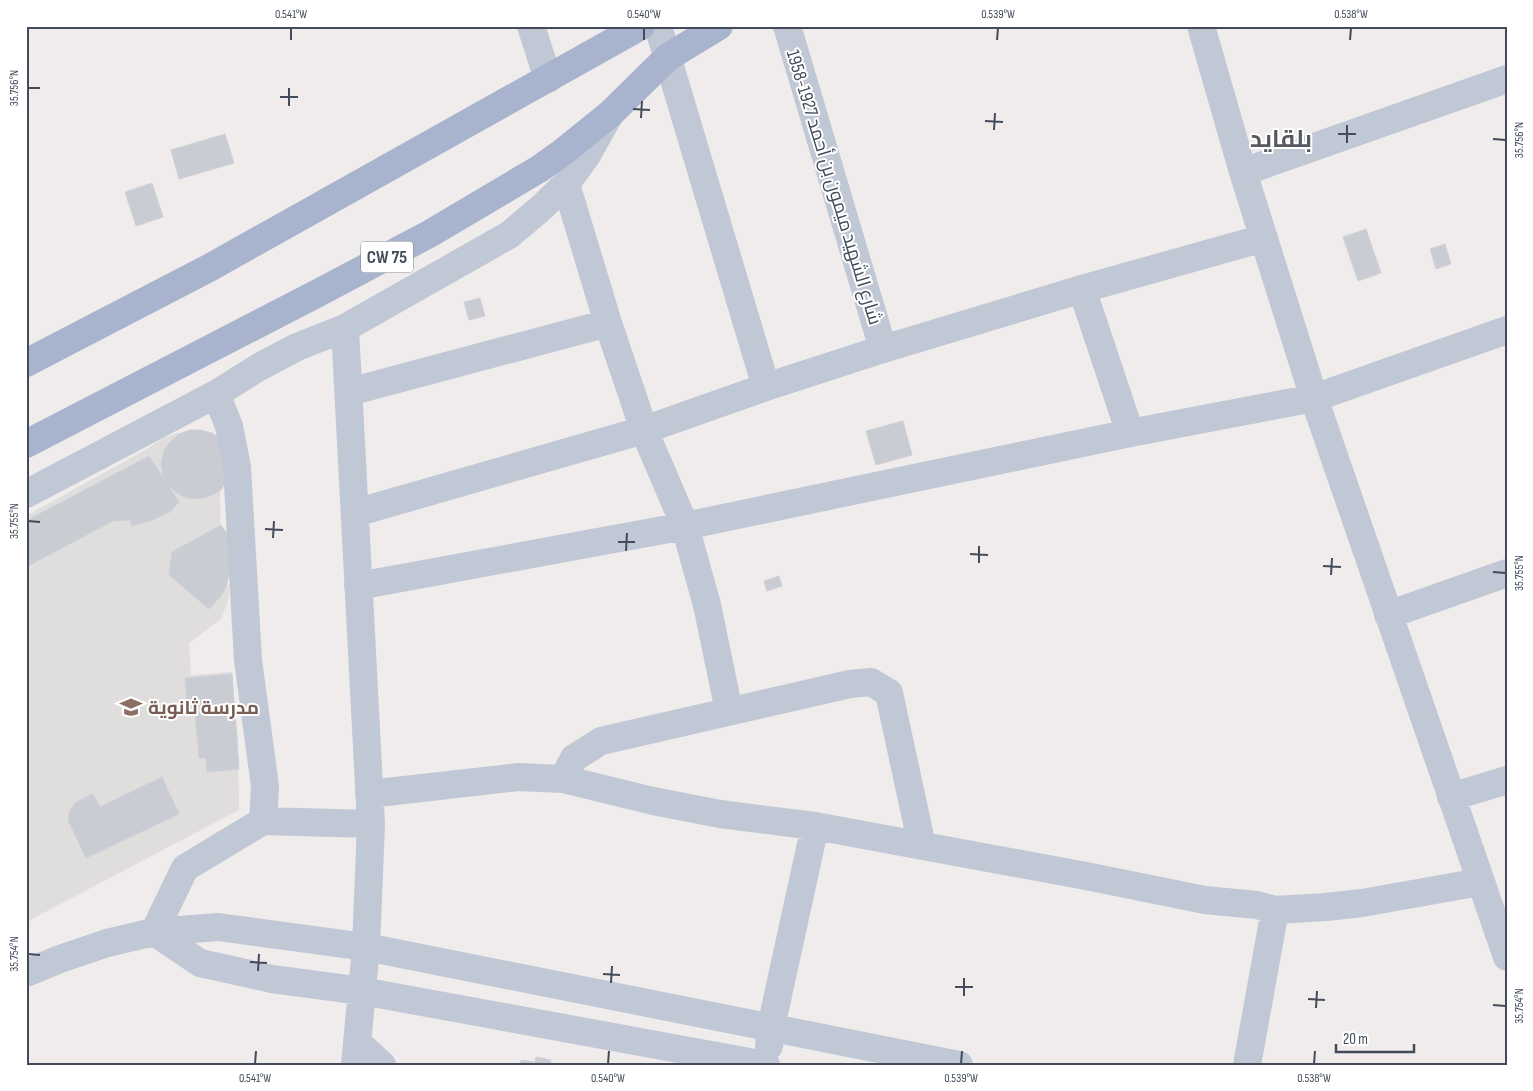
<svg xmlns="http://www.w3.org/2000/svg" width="1533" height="1091" viewBox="0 0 1533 1091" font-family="'Sofia Sans Condensed',Cairo,sans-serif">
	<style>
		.education { fill: #e0dddd }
		.building { fill: #caccd4; stroke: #cfd0d8 }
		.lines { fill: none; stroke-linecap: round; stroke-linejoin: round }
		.street { stroke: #c0c7d5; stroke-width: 28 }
		.primary { stroke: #a8b4ce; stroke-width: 28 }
		.ticks { fill: none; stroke: #434b5a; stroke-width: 2 }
		.labels { text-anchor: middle; stroke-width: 4; stroke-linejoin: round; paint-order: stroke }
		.shield { fill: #fff; stroke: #7b818c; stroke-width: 1 }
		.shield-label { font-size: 18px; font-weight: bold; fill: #434b5a }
		.street-label { font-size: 19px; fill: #434b5a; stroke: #fff }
		.education-label { font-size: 19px; font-weight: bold; fill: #785e54; stroke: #fff; text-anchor: start }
		.district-label { font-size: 24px; font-weight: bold; fill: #585a61; stroke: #fff }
		.neatline { fill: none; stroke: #434b5a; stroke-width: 2 }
		.ticks-label { font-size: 12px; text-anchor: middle; fill: #434b5a }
	</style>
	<rect width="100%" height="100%" fill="#efeceb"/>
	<path class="education" d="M177,433h13l30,48 1,102 9,2 -2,15 -7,19 -32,24 2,32 41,-3 6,67 1,71 -213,112v-406l119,-66 18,-12z"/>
	<path class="building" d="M225,134l9,29 -55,16 -8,-29z
		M152,183l11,34 -27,9 -11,-34z
		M1366,229l15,44 -23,8 -15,-44z
		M1445,244l6,20 -15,5 -6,-20z
		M480,298l5,18 -16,4 -5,-18z
		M903,421l9,34 -36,10 -10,-34z
		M190,430h11l11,3 9,6 6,42 -7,10 -10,5 -11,3 -12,-1 -10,-5 -9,-8 -5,-10 -2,-12 3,-12 6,-9 9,-8z
		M149,456l30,46 -9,10 -18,8 -20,6 -2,-6 -17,1 -87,46v-46z
		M221,525l9,13 2,27 -6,22 -6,10 -11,12 -40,-34 3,-23z
		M779,576l3,10 -15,5 -3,-10z
		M232,674l7,95 -32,3 -1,-14h-7l-4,-45 -7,1 -3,-36z
		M162,777l17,37 -93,44 -18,-38 2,-10 6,-8 17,-8 7,13z
		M536,1057l15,3 -1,5h-30l1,-5 14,2z"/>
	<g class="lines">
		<path class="street" d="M531,26l17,53
			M658,26l108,361
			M787,26l96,323
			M1201,26l42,146 71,226 193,559
			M1243,172l264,-93
			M566,184l42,139 36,107 41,96 22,79 22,106
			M1082,289l48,144
			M345,328l26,496 -5,123 -11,118
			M349,392l259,-69
			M26,494l190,-100 43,-27 38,-20 48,-19 164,-93 31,-26 26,-25 21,-29 23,-41
			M355,513l289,-83 122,-43 117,-38 199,-60 182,-51
			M358,586l327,-60 445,-93 184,-35 193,-68
			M1388,615l119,-42
			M563,779l11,-21 27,-17 249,-57 21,-2 18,11 33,153
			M369,794l150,-17 44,2 90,22 67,13 95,12 271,50 119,24 52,5 18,5 51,-3 36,-4 118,-21
			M1451,797l56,-17
			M263,821l108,3
			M154,932l46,31 72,16 90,12 404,74
			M154,932l31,-64 78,-47 2,-35 -17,-126 -11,-193 -8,-41 -13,-32
			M26,973l34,-14 47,-16 47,-11 64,-5 148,20 593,118
			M357,1042l25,23
			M769,1046l2,-19 44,-201
			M1247,1065l28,-155"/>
		<path class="primary" d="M26,363l183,-95 432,-242
			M26,444l294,-152 111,-59 108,-64 24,-17 47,-38 58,-57 51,-31"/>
	</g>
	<path class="ticks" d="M291,40v-12M644,40v-12M997,40l1,-12M1350,40l1,-12M28,88h12M280,97h18M289,106v-18M633,109l17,1M641,118l1,-17M985,121l18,1M994,130l1,-17M1338,134h18M1493,139l13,1M1347,143v-18M28,521l12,1M265,529l18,1M273,538l1,-17M618,542h17M626,551l1,-18M970,554l18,1M979,563v-17M1323,566l18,1M1493,572l13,1M1331,575l1,-17M28,954l12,1M250,962l17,1M258,971l1,-17M603,974l17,1M611,983l1,-17M955,987h18M964,996v-18M1308,999l17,1M1493,1005l13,1M1316,1008l1,-17M255,1064l1,-13M608,1064l1,-13M961,1064l1,-13M1314,1064l1,-13"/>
	<defs>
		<g id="school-bare" transform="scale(1.725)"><path d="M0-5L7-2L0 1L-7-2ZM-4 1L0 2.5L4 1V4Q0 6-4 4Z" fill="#8d6e63" stroke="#fff" stroke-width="2.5" paint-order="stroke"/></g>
	</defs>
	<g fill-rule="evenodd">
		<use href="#school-bare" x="131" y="707"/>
	</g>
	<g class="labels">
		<rect class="shield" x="361" y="241.5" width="52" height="31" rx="4"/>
		<g class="shield-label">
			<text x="387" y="263">CW 75</text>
		</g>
		<g class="street-label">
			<text transform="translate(835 187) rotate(73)" y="7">شارع الشهيد ميمون بن أحمد 1927-1958</text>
		</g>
		<g class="education-label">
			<text x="148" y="714">مدرسة ثانوية</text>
		</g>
		<g class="district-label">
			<text x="1281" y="147">بلقايد</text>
		</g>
	</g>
	<rect width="1533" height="1091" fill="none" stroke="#ffffff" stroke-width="55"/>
	<path d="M1336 1044v8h78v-8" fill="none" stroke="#434b5a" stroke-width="2.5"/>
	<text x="1343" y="1044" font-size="15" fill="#434b5a" stroke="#ffffff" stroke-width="4" paint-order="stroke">20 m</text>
	<rect x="28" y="28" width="1478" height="1036" class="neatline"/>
	<g class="ticks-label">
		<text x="291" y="18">0.541°W</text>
		<text x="644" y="18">0.540°W</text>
		<text x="998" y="18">0.539°W</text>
		<text x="1351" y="18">0.538°W</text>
		<text transform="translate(14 88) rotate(-90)" y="4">35.756°N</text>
		<text transform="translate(1519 140) rotate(-90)" y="4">35.756°N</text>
		<text transform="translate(14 521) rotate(-90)" y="4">35.755°N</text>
		<text transform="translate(1519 573) rotate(-90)" y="4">35.755°N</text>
		<text transform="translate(14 954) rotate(-90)" y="4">35.754°N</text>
		<text transform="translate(1519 1006) rotate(-90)" y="4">35.754°N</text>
		<text x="255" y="1082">0.541°W</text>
		<text x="608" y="1082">0.540°W</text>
		<text x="961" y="1082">0.539°W</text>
		<text x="1314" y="1082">0.538°W</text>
	</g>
</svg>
